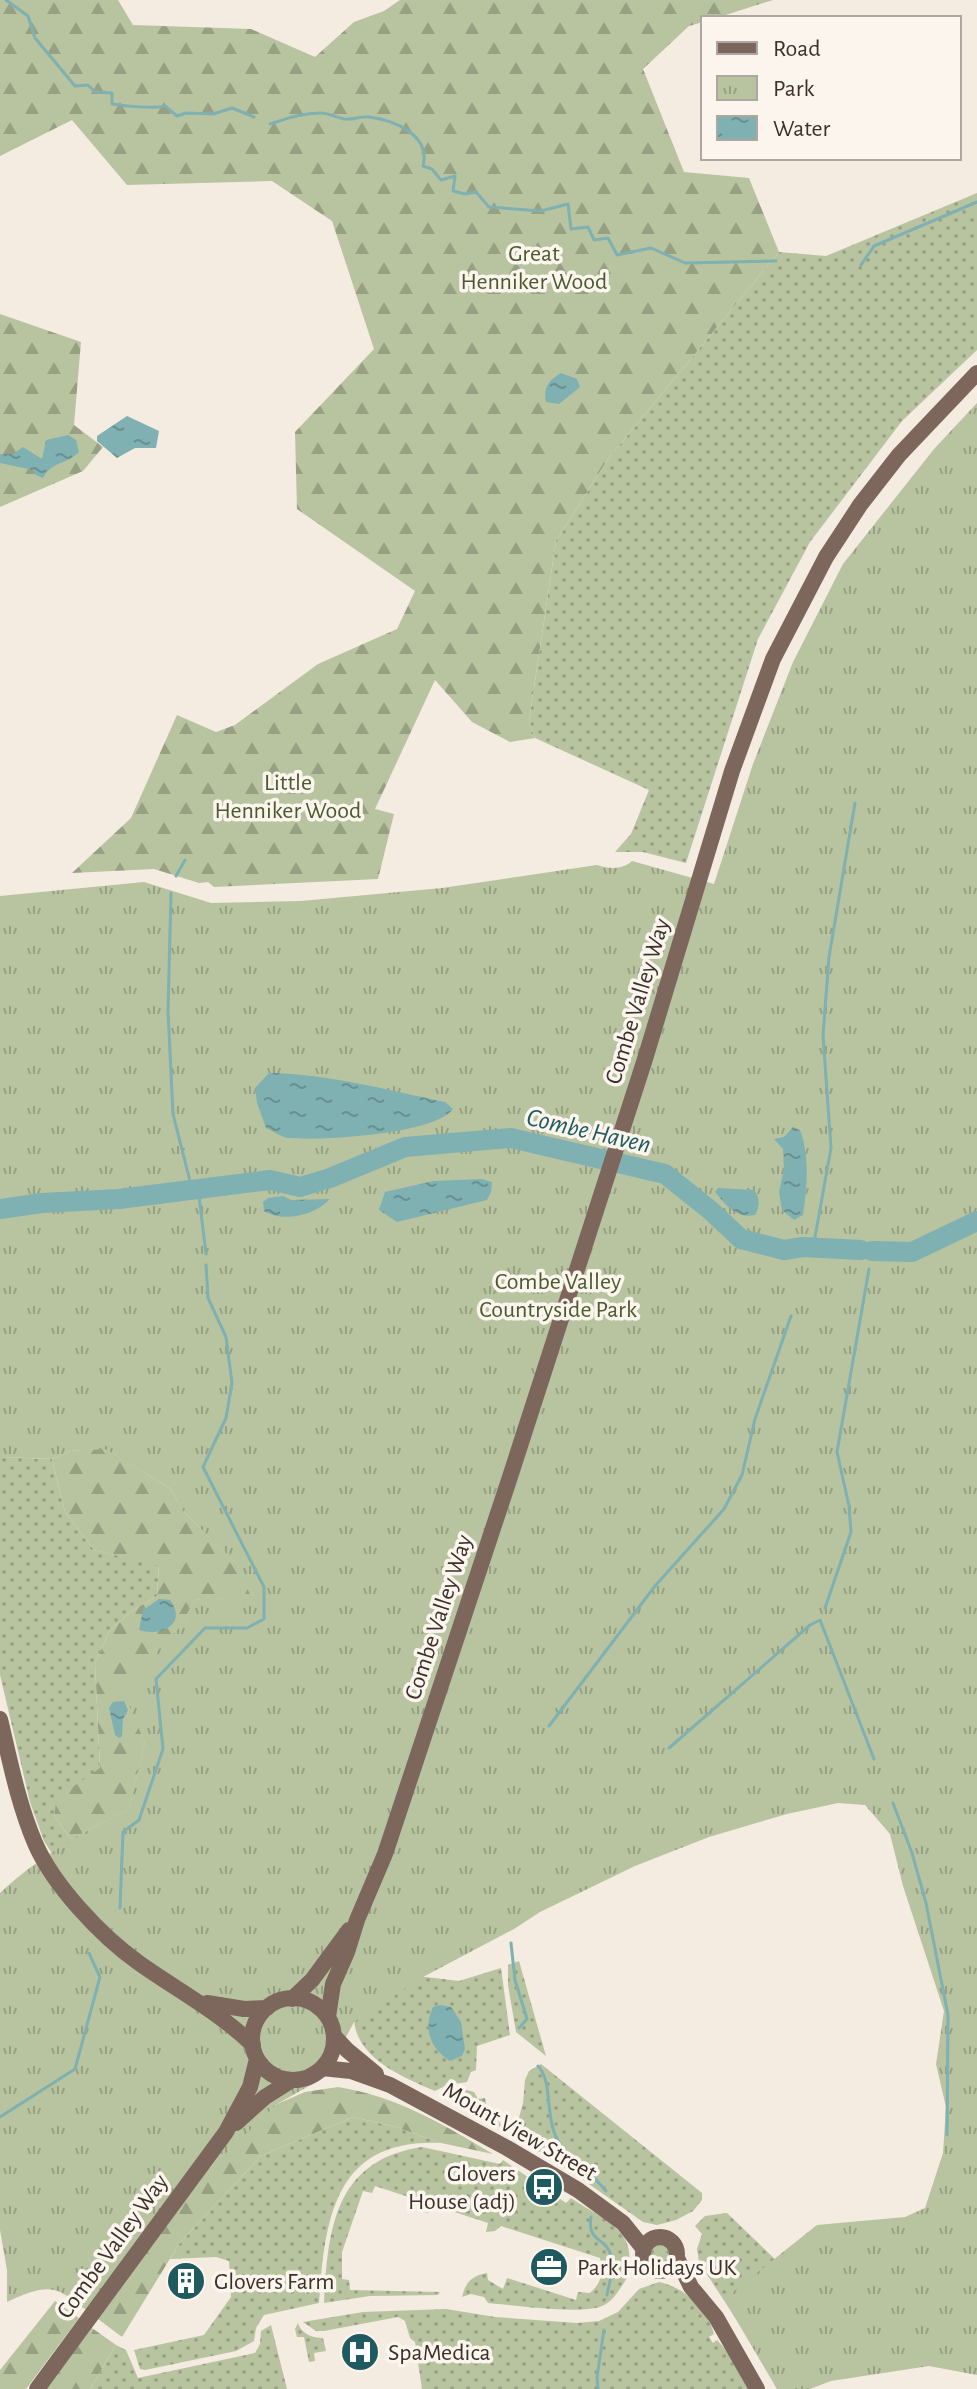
<svg xmlns="http://www.w3.org/2000/svg" width="977" height="2389" viewBox="0 0 977 2389" font-family="'Alegreya Sans',sans-serif">
	<style>
		.grass { fill: url(#grass-dots) }
		.forest { fill: url(#forest-firs) }
		.park { fill: url(#park-tufts) }
		.water { fill: url(#water-ripples) }
		.lines { fill: none; stroke-linecap: round; stroke-linejoin: round }
		.stream { stroke: #7fb0b2; stroke-width: 3 }
		.river { stroke: #7fb0b2; stroke-width: 20 }
		.major { stroke: #7d675c; stroke-width: 16 }
		.labels { text-anchor: middle; stroke-width: 7; stroke-linejoin: round; paint-order: stroke }
		.park-label { font-size: 24px; fill: #4a5a2e; stroke: #fbf5ee }
		.street-label { font-size: 24px; fill: #3b302b; stroke: #fbf5ee }
		.poi-label { font-size: 24px; fill: #3b302b; stroke: #fbf5ee; text-anchor: start }
		.water-label { font-size: 26px; font-style: italic; fill: #1f5a5e; stroke: #fbf5ee }
	</style>
	<defs>
		<pattern id="grass-dots" width="8" height="8" patternUnits="userSpaceOnUse" patternTransform="scale(2)"><rect width="8" height="8" fill="#b8c4a0"/><path d="M2 2h.1M6 6h.1" fill="none" stroke="#97a083" stroke-width="1.8" stroke-linecap="round"/></pattern>
		<pattern id="forest-firs" width="22" height="20" patternUnits="userSpaceOnUse" patternTransform="scale(2)"><rect width="22" height="20" fill="#b8c4a0"/><path d="M5 1l3.5 6h-7zM16 11l3.5 6h-7z" fill="#97a083"/></pattern>
		<pattern id="park-tufts" width="24" height="20" patternUnits="userSpaceOnUse" patternTransform="scale(2)"><rect width="24" height="20" fill="#b8c4a0"/><path d="M3 7l-1-3M5 7V3M7 7l1-3M15 17l-1-3M17 17v-4M19 17l1-3" fill="none" stroke="#97a083"/></pattern>
		<pattern id="water-ripples" width="26" height="14" patternUnits="userSpaceOnUse" patternTransform="scale(2)"><rect width="26" height="14" fill="#7fb0b2"/><path d="M2 4q2-2 4 0t4 0M15 11q2-2 4 0t4 0" fill="none" stroke="#699091"/></pattern>
	</defs>
	<rect width="100%" height="100%" fill="#f4ebe1"/>
	<path class="grass" d="M977,193v157l-75,71 -92,121 -52,97 -72,224 -43,-11h-28l16,-18 18,-44 -114,-52 -6,-17 27,-180 52,-82 171,-207 47,4z
		M229,1196l-3,84 20,52 27,178 20,91 -3,18 -9,15 -25,20 -54,3 -28,30 6,66 -23,68 -14,31 -5,32h-10v45l-3,1 -25,-24 -24,-42 -12,8 -20,-31 -14,-39 -30,-127v-218l52,2 13,53 29,38 65,15 -2,31 -27,16 -21,20 -14,31 5,106 -42,29 -4,17 17,24 58,-30 16,-66 -23,-55 57,-60 16,-28 18,-2 42,6 -20,-42 -52,-51 -6,-11 1,-28 30,-68 4,-32 -23,-70 -1,-36 -91,-30h-16l-81,37v-57l45,-7z
		M519,1961l27,95 -30,-24 -8,-47v-20z
		M501,1968l9,67 -33,11 -1,24 -5,2 -4,10 -20,3 -12,6c-30,-13 -79,-32 -81,-72 0,-16 4,-34 5,-50l100,12z
		M541,2064l161,129v7l-9,11 -17,9 -19,5 -14,-3 -64,-45 -65,-41 9,-33 2,-23 4,-9z
		M467,2090l7,2 4,7 7,-1 2,12 15,15 10,-6 -3,12c-23,-10 -42,-26 -65,-37z
		M353,2117l43,10 45,16c-107,-5 -116,76 -122,160l-55,12 -8,13 -2,13 -18,10 -91,19 -5,-1 -6,-19 70,-15 27,-38 -2,-36 -13,-4 -46,2 9,-15 82,-88z
		M422,2147l78,17 3,-4 63,43 5,-5c31,21 72,34 54,78l2,2c-7,10 -13,23 -25,28 -20,9 -89,-1 -114,-3l-4,-6 -13,-3 -9,3c4,-15 9,-21 25,-24l1,7 15,9 4,-11 69,22 2,-8 12,1c11,-9 14,-21 10,-35l-99,-32 -6,5 -9,1 2,-9 -55,-18 -4,8 -4,-1 2,-9 -52,-17 -3,7 -9,-2 -21,61v27l7,1 1,10 90,2 -2,3 -68,1 -46,7c4,-75 11,-143 98,-156z
		M727,2213l79,76 -29,100 -19,-36 -59,-91 -2,-13 5,-15 -7,-8 10,-10z
		M648 2254a12 12 0 1 1 24 0a12 12 0 1 1-24 0Z
		M659,2282c25,5 49,27 55,52l-5,3 4,6 4,-3 11,12 20,37h-326l-7,-47 -5,-4 -5,-17 -7,-4 -74,14h-8l-13,-9 60,-10 83,-3 49,8 82,6 22,-2 19,-9 21,-23z
		M298,2323c3,11 15,15 25,15l3,13 -12,2 1,8 -6,1 -5,-25h-7l-2,-8z
		M271,2325l16,64h-197l26,-44 10,5 12,28 117,-25 5,-9 1,-13z"/>
	<path class="forest" d="M0,0h118l15,25 118,4 64,28 39,-35 30,-11 16,-11h373l-57,18h-13v4l-14,4 -46,43 41,103 65,6 30,74 -171,207 -52,82 -27,180 6,17 -25,4 -38,-20 -37,-42 -60,129 19,5 -16,65 -164,8 -6,-5 -9,1 -45,-14 -82,4 59,-55 46,-103 39,17 19,-7 83,-61 79,-35 18,-38 -118,-82 -2,-77 79,-83 -42,-128 -60,-40 -145,4 -55,-65 -72,36z
		M0,314l81,28 -7,83 29,22 -20,24 -83,36z
		M104,1448l67,41 12,22 52,51 21,43 -43,-7 -18,2 -16,28 -56,60 22,55 -16,66 -58,30 -17,-24 3,-17 43,-30 -5,-105 14,-31 21,-20 27,-16 2,-30 -65,-16 -29,-38 -13,-53 19,-8z
		M338,2087c58,9 105,37 155,67l-52,-11 -45,-16 -43,-10 -92,39 -82,88 -57,93 -24,-18 107,-146 41,-41 31,-28 28,-12z
		M55,2301l24,17 -53,71h-26v-19z
		M92,2328l24,17 -26,44h-44z"/>
	<path class="park" d="M977,403v1972l-48,-9 -98,15 -21,8h-33l-53,-90 93,-74 88,-8 20,-9 18,-55 3,-46 -10,-43 8,-53 -41,-125 -13,-52 -25,-29 -27,-2 -51,11 -78,23 -74,29 -95,46 -26,17 -91,48 -69,45 -29,55 -48,27 -72,69 -107,146c-41,-30 -41,-40 -91,-17v-32l-7,-40v-337c38,-36 82,-60 129,-84l16,-66 -23,-55 57,-60 16,-28 18,-2 42,7 -20,-43 -52,-51 -12,-22 -66,-40 -34,2 -19,8 -52,-2v-561l144,-14 67,21 90,-2 141,-13 155,-23c13,4 25,5 35,-4l82,23 39,-120 40,-102 50,-98 91,-115z"/>
	<path class="water" d="M561,373l16,6 3,8 -21,17 -13,-2c-3,-15 3,-22 15,-29z
		M127,416l32,15 -3,17h-21l-18,10 -20,-17v-5z
		M68,435l8,5 3,12c-13,13 -27,9 -36,26l-7,-3 -3,-5 -33,-7v-9h13l10,-7 19,12 4,-19z
		M269,1073c60,1 118,17 176,29l8,7c-18,25 -132,32 -164,29 -8,-1 -16,-7 -23,-10l-9,-25 -2,-15z
		M793,1127l7,3c10,26 7,58 3,85l-9,5 -12,-10 -3,-18 5,-23 -1,-20 -9,-10 10,-2z
		M482,1179l10,3 -1,10 -4,8 -90,22 -18,-12 6,-18 48,-11z
		M718,1188l36,2c6,7 6,17 1,25 -19,4 -29,-10 -40,-23z
		M283,1196l8,4 39,-1c-14,16 -47,24 -66,12l-1,-9 5,-4z
		M159,1599l11,1c18,24 -9,37 -31,30l4,-20z
		M124,1701l4,9 -5,9 -1,17 -3,2 -4,-3 -6,-27 4,-6z
		M440,2005l11,2 10,15 4,27 -3,7 -12,5c-20,-13 -27,-32 -17,-54z"/>
	<g class="lines">
		<path class="stream" d="M6,0l22,16 7,22 40,48 13,-1 7,7 17,1v11c13,2 42,5 53,2l12,10 9,-3 27,1 19,-6 22,9
			M270,124c16,-5 32,-11 50,-11 8,0 16,4 24,6 9,1 17,-3 25,-2 25,3 62,18 54,49l9,3 9,11 14,-4 -2,15 12,3 11,-2 13,15 52,4 27,-7 3,25 17,-2 6,13 14,-2 9,17 34,-7 34,15 91,-2
			M861,265l13,-19 103,-44
			M176,876l9,-16
			M171,893l-3,118 5,103 19,75
			M198,1188l8,66
			M813,1248l18,-100 -8,-113 6,-78 26,-154
			M825,1608l26,-76 -2,-26 -12,-54 32,-183
			M549,1726l106,-140 69,-77 18,-34 13,-56 36,-103
			M669,1748l141,-123 10,-5 54,139
			M893,1803l19,50 14,50 22,112 -1,120
			M120,1908l3,-76 16,-12 24,-71 -7,-70 49,-51h42l17,-9v-32l-61,-120 23,-49 6,-35 -6,-46 -18,-39 -2,-33
			M511,1943l4,37 12,39 -8,9
			M538,2066c15,16 7,49 18,71 11,23 35,34 50,54
			M0,2117l75,-48 25,-92 -11,-24
			M591,2217c-4,26 14,19 20,38 4,12 -2,28 -4,40
			M598,2389l-1,-12 7,-47"/>
		<path class="river" d="M0,1209l42,-6 77,-4 151,-19 30,7 30,-9 75,-31 106,-9 154,36 45,36 31,29 43,11 19,-3 58,3
			M872,1251l40,1 65,-31"/>
		<path class="major" d="M0,1719c10,42 18,84 35,124 18,42 66,93 104,120 38,27 80,49 114,82
			M252 2039a41 41 0 1 1 82 0a41 41 0 1 1-82 0Z
			M292,1999l20,-19 37,-50
			M207,2003l37,6 23,-1
			M328,2017l5,-33 14,-32 10,-32 28,-66 124,-374 136,-421 87,-288 41,-112 53,-102 34,-52 39,-50 78,-82
			M334,2036l13,14 29,24
			M322,2068l29,3 39,14 117,63 71,42 45,33 20,25
			M236,2123l29,-26 27,-17
			M643 2254a17 17 0 1 1 34 0a17 17 0 1 1-34 0Z
			M677,2258l14,29 25,30 41,72
			M37,2389l189,-257 24,-45 7,-28"/>
	</g>
	<defs>
		<g id="bus-disc" transform="scale(2)"><circle r="9.5" fill="#1f5a5e" stroke="#fbf5ee"/><path d="M-5-6H5V4H4V6H2V4H-2V6H-4V4H-5ZM-3.5-4V0h7V-4ZM-3.5 1.2v1.5H-2V1.2ZM2 1.2v1.5H3.5V1.2Z" fill="#fff"/></g>
		<g id="office-disc" transform="scale(2)"><circle r="9.5" fill="#1f5a5e" stroke="#fbf5ee"/><path d="M-6-3h4V-5.5h4V-3h4V5H-6ZM-1-4.5V-3h2v-1.5ZM-6 0V1H6V0Z" fill="#fff"/></g>
		<g id="building-disc" transform="scale(2)"><circle r="9.5" fill="#1f5a5e" stroke="#fbf5ee"/><path d="M-4-6H4V6H1V3H-1V6H-4ZM-2.5-4.3h1.7v1.8h-1.7ZM.8-4.3h1.7v1.8H.8ZM-2.5-1h1.7V.8h-1.7ZM.8-1h1.7V.8H.8Z" fill="#fff"/></g>
		<g id="hospital-disc" transform="scale(2)"><circle r="9.5" fill="#1f5a5e" stroke="#fbf5ee"/><path d="M-5-5h3v3.5h4V-5h3V5h-3V1.5h-4V5h-3Z" fill="#fff"/></g>
	</defs>
	<g fill-rule="evenodd">
		<use href="#bus-disc" x="544" y="2187"/>
		<use href="#office-disc" x="549" y="2267"/>
		<use href="#building-disc" x="186" y="2281"/>
		<use href="#hospital-disc" x="360" y="2352"/>
	</g>
	<g class="labels">
		<g class="park-label">
			<text x="534" y="261">Great<tspan x="534" dy="28">Henniker Wood</tspan></text>
			<text x="288" y="790">Little<tspan x="288" dy="28">Henniker Wood</tspan></text>
			<text x="558" y="1289">Combe Valley<tspan x="558" dy="28">Countryside Park</tspan></text>
		</g>
		<g class="street-label">
			<text transform="translate(637 1001) rotate(-73)" y="8">Combe Valley Way</text>
			<text transform="translate(438 1617) rotate(-72)" y="8">Combe Valley Way</text>
			<text transform="translate(520 2131) rotate(30)" y="8">Mount View Street</text>
			<text transform="translate(112 2246) rotate(-54)" y="8">Combe Valley Way</text>
		</g>
		<g class="poi-label">
			<text x="516" y="2181" text-anchor="end">Glovers<tspan x="516" dy="28">House (adj)</tspan></text>
			<text x="577" y="2275">Park Holidays UK</text>
			<text x="214" y="2289">Glovers Farm</text>
			<text x="388" y="2360">SpaMedica</text>
		</g>
		<g class="water-label">
			<text transform="translate(589 1130) rotate(13)" y="9">Combe Haven</text>
		</g>
	</g>
	<rect x="701" y="16" width="260" height="144" fill="#fbf5ee" stroke="#aea6a0" stroke-width="2"/>
	<rect x="717" y="42" width="40" height="12" fill="#7d675c" stroke="#aea6a0" stroke-width="2"/>
	<text x="773" y="56" font-size="24" fill="#3b302b">Road</text>
	<rect x="717" y="76" width="40" height="24" fill="url(#park-tufts)" stroke="#aea6a0" stroke-width="2"/>
	<text x="773" y="96" font-size="24" fill="#3b302b">Park</text>
	<rect x="717" y="116" width="40" height="24" fill="url(#water-ripples)" stroke="#aea6a0" stroke-width="2"/>
	<text x="773" y="136" font-size="24" fill="#3b302b">Water</text>
</svg>
